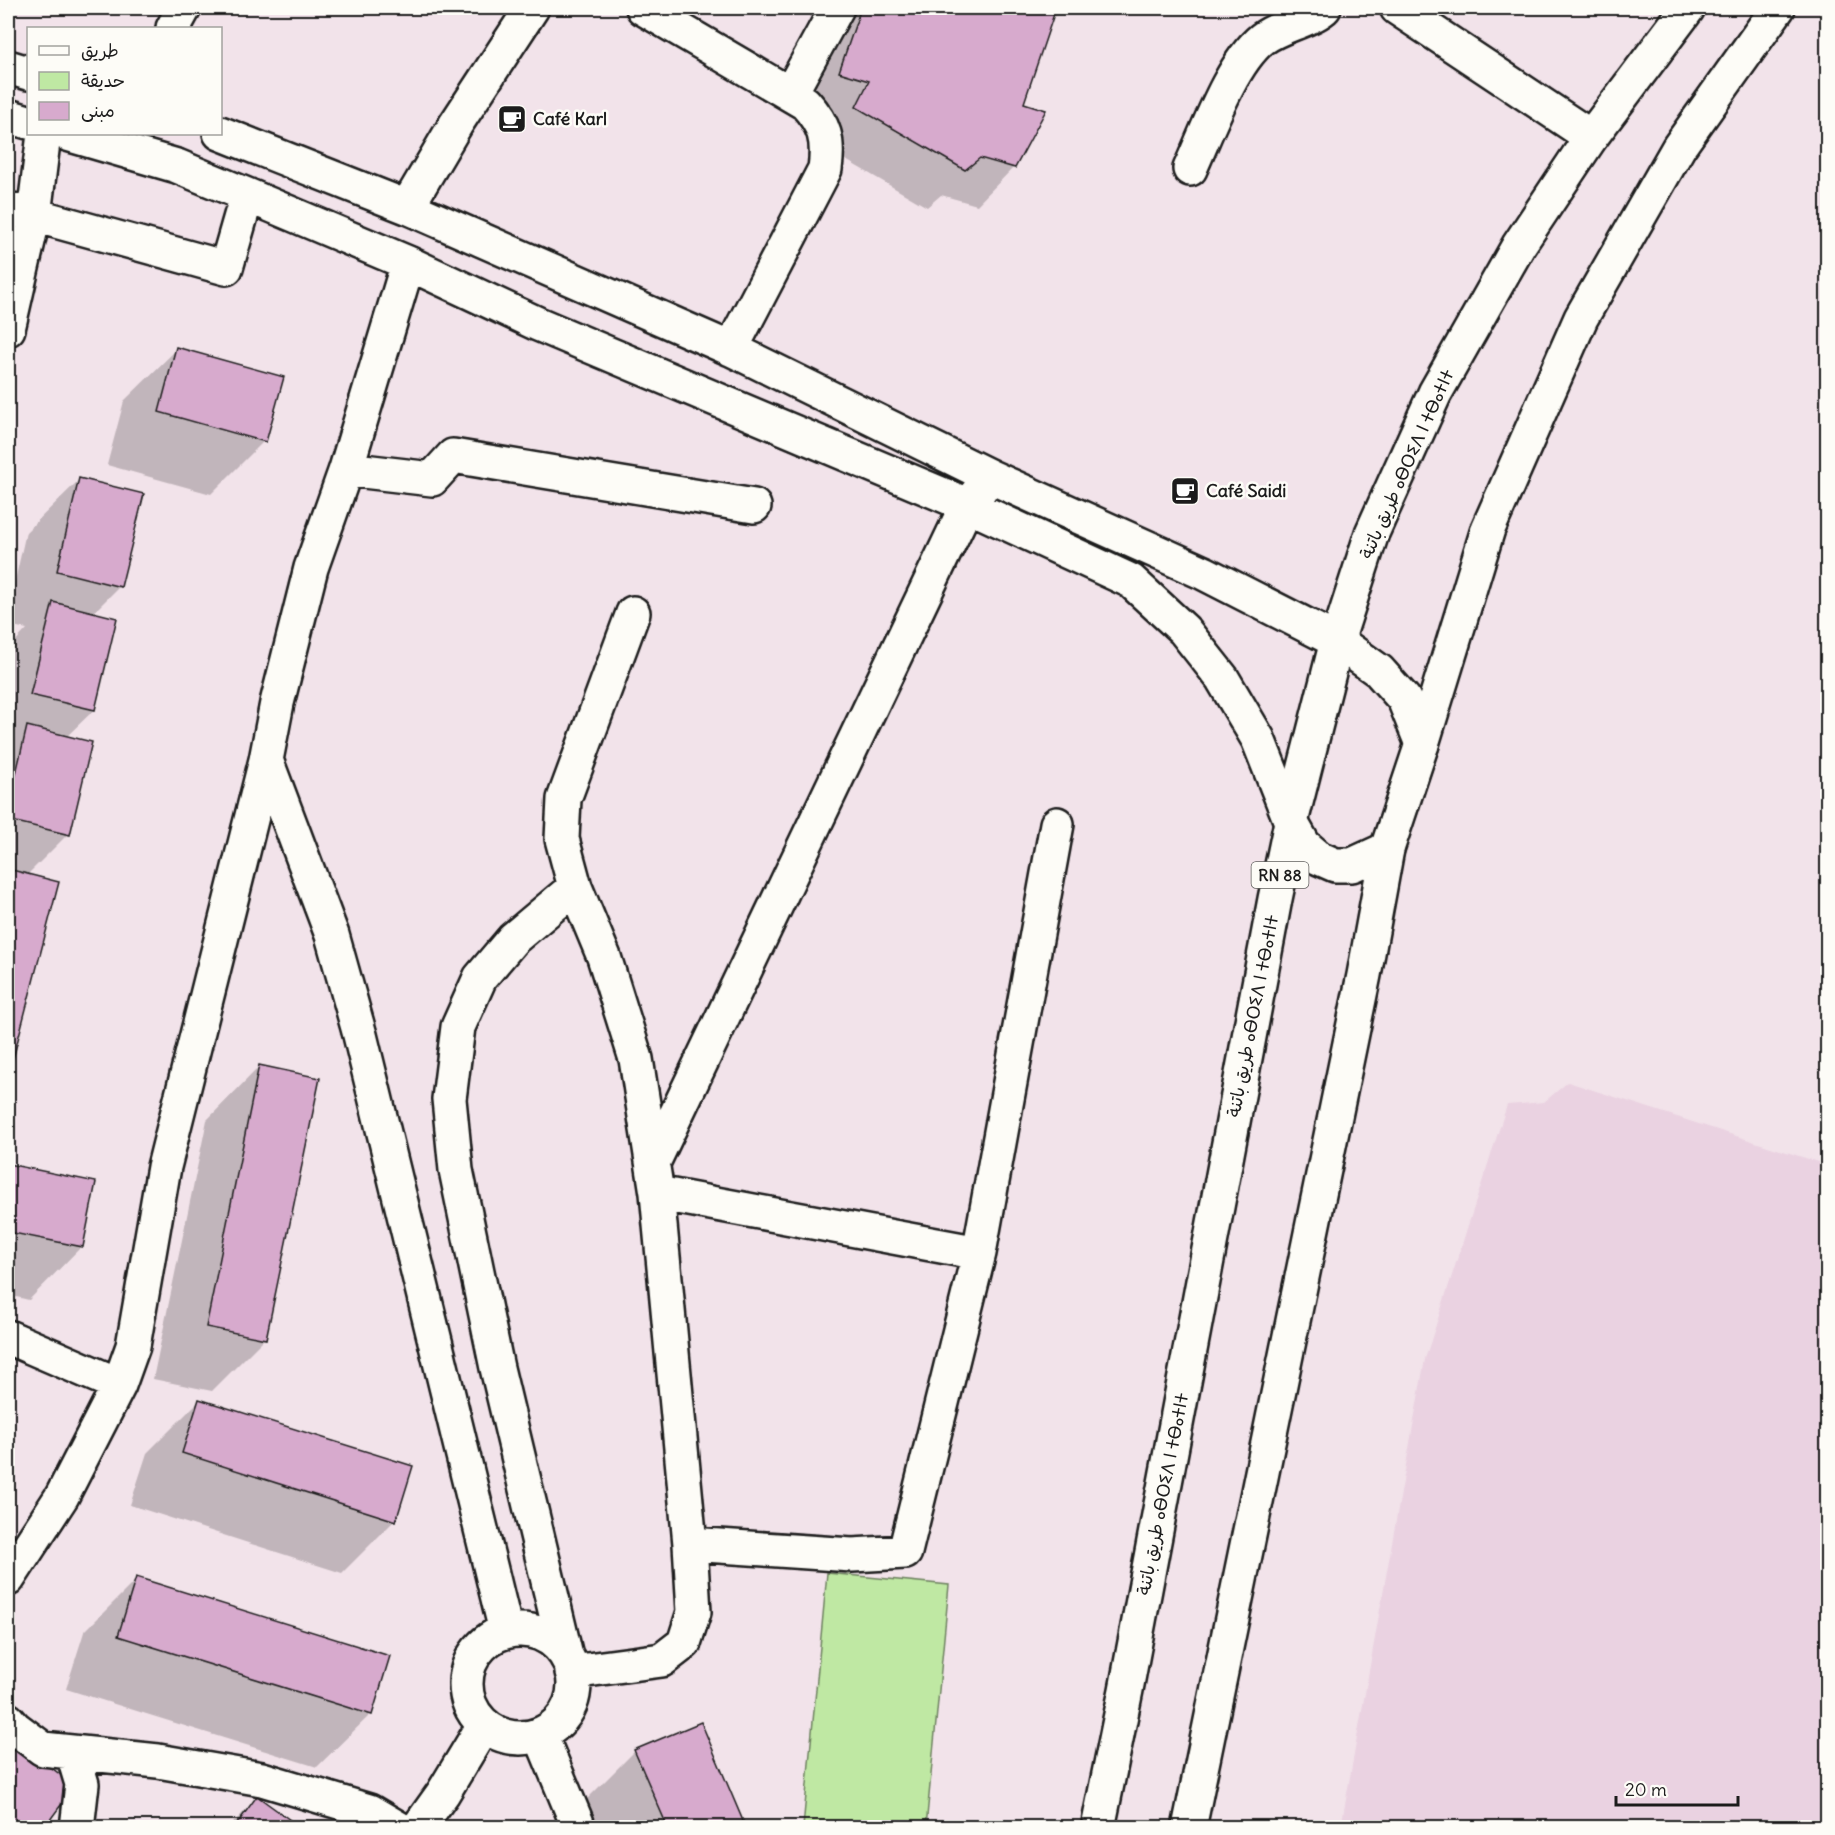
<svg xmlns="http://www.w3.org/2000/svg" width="1835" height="1835" viewBox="0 0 1835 1835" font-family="Delius,'Playpen Sans Arabic','Noto Sans Tifinagh',sans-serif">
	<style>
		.built { fill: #ead2e1 }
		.green { fill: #bfe8a3; stroke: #6e8260; stroke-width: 1.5 }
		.shadow { fill: #0003 }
		.building { fill: #d7aacd; stroke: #1c1c1c; stroke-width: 1.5 }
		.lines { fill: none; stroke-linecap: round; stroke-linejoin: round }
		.minor-casing { stroke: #1c1c1c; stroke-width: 38 }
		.primary-casing { stroke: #1c1c1c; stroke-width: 38 }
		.minor { stroke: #fdfcf7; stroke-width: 33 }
		.primary { stroke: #fdfcf7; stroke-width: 33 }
		.labels { text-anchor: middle; stroke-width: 5; stroke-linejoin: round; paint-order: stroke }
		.shield { fill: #fdfcf7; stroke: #605f5e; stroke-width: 1.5 }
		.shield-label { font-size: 16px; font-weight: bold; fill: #1c1c1c }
		.poi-label { font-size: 18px; font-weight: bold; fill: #1c1c1c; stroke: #fdfcf7; text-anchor: start }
		.street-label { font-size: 18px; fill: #1c1c1c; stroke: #fdfcf7 }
	</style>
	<rect width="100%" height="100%" fill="#f2e3ea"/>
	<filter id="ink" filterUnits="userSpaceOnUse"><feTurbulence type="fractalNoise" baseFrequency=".0167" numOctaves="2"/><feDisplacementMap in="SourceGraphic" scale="12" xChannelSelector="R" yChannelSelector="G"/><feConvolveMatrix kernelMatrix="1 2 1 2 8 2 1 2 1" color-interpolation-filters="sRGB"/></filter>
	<g filter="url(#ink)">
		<path class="built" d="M1568,1082l259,83v662h-486l84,-468 82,-254 37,-3z"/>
		<path class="green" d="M827,1573l122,12 -23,242h-123z"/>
		<path class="shadow" d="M842,8h213l-33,96 -8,63 -37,38 -36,-10 -14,12 -107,-62 -17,-36z
			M177,349l87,92 -53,53 -104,-29 17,-64z
			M79,480l41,106 -27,27 1,97 -28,27 2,97 -41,41 30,9 -49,188v-423l19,-20 -19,-4v-13l18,-80z
			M259,1067l6,271 -53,53 -59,-12 54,-259z
			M8,1165l87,19 -14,63 -52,53 -21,-5z
			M200,1400l195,120 -53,53 -212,-68 17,-52z
			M137,1579l251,78 -18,58 -53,52 -251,-78 18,-57z
			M18,1744l24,84h-34v-73z
			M635,1751l109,77h-152l-10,-24z
			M258,1798l40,30h-70z"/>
		<path class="building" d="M861,8h195l-32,95 22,7 -31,58 -35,-10 -15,12 -109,-63 13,-26 -30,-9z
			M176,347l108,30 -18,65 -107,-30z
			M79,478l65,16 -23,93 -64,-16z
			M53,602l64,16 -22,92 -65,-15z
			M27,726l65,16 -22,93 -62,-15v-12z
			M8,869l51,13 -51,196z
			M259,1065l61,13 -54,261 -60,-12z
			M8,1164l88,18 -13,65 -75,-15z
			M199,1399l214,67 -17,55 -214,-68z
			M136,1577l254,79 -18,59 -254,-79z
			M701,1722l45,106h-78l-34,-78z
			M18,1742l57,44 -31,42h-36v-72z
			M257,1796l44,32h-67z"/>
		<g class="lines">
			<g class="minor-casing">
				<path id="minor" d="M643,8l162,95c20,22 24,37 20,66l-94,180
					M1397,8l194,129
					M173,28l11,-20
					M8,67l20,6
					M790,94l47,-86
					M8,116l20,6
					M220,133l187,74 324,142 260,128 213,96 133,68 42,30 25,28 18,45
					M67,134l110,32 70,29 161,68 130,61 429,181 164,76 53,49 38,48 36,61 33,83 13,23 15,13 16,7h17l35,-16
					M1190,169c17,-37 41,-105 72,-130 18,-14 45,-17 62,-31
					M407,207l49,-83 76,-116
					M8,209l26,6 192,53 21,-73
					M408,263l-62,206 -35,99 -34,135 -11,57 66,175 28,100 146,596
					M8,329l26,-114 10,-81
					M346,469l86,10 21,-23 301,50
					M653,1163l314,-658 13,-15
					M657,1193l322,60
					M8,1337l111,48
					M690,1544l162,11 53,-3 74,-299 78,-429
					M8,1579l54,-83 57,-111 14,-39 31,-179 102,-407
					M466 1684a54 54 0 1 1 108 0a54 54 0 1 1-108 0Z
					M566,1656l-69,-288 -41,-198 -7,-71 9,-72 22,-49 33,-39 62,-52
					M572,1672l90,-12 22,-17 10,-31 -4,-68 -33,-351 -21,-134 -32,-102 -29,-70 -13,-48 2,-40 69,-186
					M8,1720l7,8 28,21 115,12 104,18 107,32 29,17
					M540,1734l39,94
					M73,1754l9,30 -5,44
					M418,1828l25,-35 41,-68"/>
			</g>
			<g class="primary-casing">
				<path id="primary" d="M1098,1828l28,-138 149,-791 16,-77 46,-181 35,-108 63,-140 84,-148 72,-108 97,-129
					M1189,1828l175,-853 23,-126 35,-105 66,-215 93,-211 98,-171 99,-139"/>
			</g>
			<use href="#minor" class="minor"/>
			<use href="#primary" class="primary"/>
		</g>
	</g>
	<defs>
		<g id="cafe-square" transform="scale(1.5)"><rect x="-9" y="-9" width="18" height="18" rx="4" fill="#1c1c1c" stroke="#fdfcf7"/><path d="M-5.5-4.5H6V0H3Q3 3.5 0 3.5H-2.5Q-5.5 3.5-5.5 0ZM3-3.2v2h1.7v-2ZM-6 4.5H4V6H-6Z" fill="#fff"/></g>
	</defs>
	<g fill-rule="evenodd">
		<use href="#cafe-square" x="512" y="119"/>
		<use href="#cafe-square" x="1185" y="491"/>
	</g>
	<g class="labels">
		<rect class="shield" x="1251.5" y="862" width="57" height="26" rx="4.5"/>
		<g class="shield-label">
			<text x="1280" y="881">RN 88</text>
		</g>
		<g class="poi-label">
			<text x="533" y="125">Café Karl</text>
			<text x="1206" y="497">Café Saidi</text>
		</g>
		<g class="street-label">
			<text transform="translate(1407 464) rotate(-66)" y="6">طريق باتنة ⴰⴱⵔⵉⴷ ⵏ ⵜⴱⴰⵜⵏⵜ</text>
			<text transform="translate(1253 1016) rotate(-79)" y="6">طريق باتنة ⴰⴱⵔⵉⴷ ⵏ ⵜⴱⴰⵜⵏⵜ</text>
			<text transform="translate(1163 1494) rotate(-79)" y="6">طريق باتنة ⴰⴱⵔⵉⴷ ⵏ ⵜⴱⴰⵜⵏⵜ</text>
		</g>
	</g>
	<rect width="1835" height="1835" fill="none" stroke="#fdfcf7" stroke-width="30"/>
	<rect x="15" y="15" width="1805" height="1805" fill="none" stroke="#1c1c1c" stroke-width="2" filter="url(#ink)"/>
	<rect x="27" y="27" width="195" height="108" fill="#fdfcf7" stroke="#a3a29f" stroke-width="1.5"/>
	<rect x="39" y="46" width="30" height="9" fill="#fdfcf7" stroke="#a3a29f" stroke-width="1.5"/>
	<text x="81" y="57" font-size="18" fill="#1c1c1c">طريق</text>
	<rect x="39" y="72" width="30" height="18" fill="#bfe8a3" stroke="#a3a29f" stroke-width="1.5"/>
	<text x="81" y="87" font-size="18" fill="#1c1c1c">حديقة</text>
	<rect x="39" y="102" width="30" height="18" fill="#d7aacd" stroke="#a3a29f" stroke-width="1.5"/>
	<text x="81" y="117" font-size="18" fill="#1c1c1c">مبنى</text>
	<path d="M1616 1796v9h122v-9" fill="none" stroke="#1c1c1c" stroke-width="3"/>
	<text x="1625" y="1796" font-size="18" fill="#1c1c1c" stroke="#fdfcf7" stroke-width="4.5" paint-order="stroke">20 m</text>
</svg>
